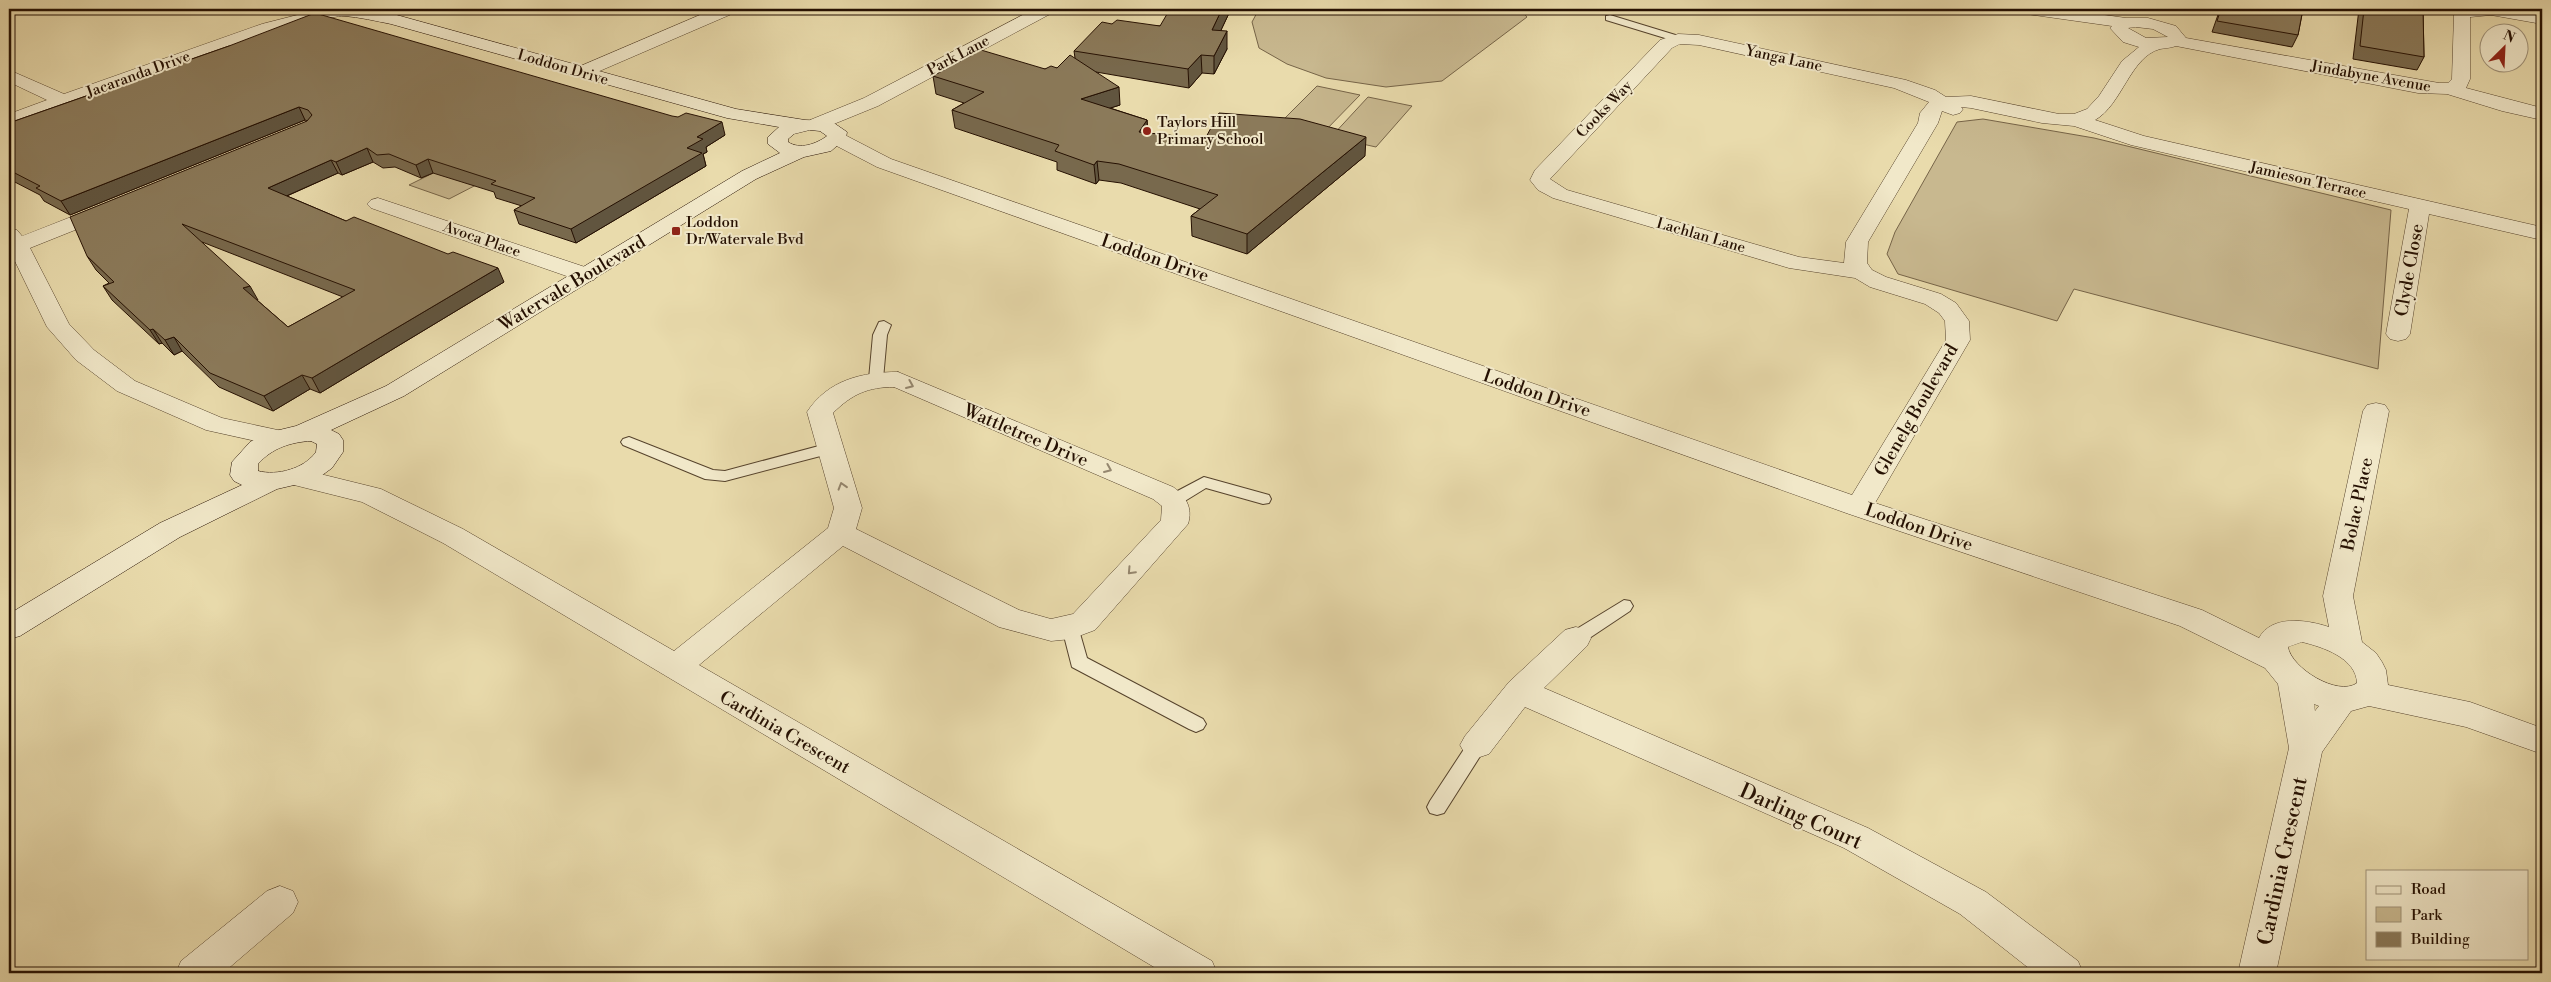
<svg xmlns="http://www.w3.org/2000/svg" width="2551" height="982" viewBox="0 0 2551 982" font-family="'Libre Bodoni',serif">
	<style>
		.green { fill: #c8b88f; stroke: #766448 }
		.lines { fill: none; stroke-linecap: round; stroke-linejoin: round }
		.lane-casing { stroke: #56432c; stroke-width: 2 }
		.street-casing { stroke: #56432c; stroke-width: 1 }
		.secondary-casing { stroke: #251002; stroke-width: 1 }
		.lane { fill: #f1e8c9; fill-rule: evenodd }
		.street { fill: #f1e8c9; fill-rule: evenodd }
		.secondary { fill: #f1e8c9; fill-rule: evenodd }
		.wall { fill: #78694d; stroke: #251002; fill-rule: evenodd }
		.shaded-wall { fill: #61553f; stroke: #251002 }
		.building { fill: #8b7a5a; stroke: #251002; fill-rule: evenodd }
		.oneway { stroke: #95876f }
		.poi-dot { fill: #8f2418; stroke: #f1e8c9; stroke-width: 2 }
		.labels { text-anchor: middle; stroke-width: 4; stroke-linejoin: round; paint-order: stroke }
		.far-street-label { font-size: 15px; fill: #251002; stroke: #f1e8c9 }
		.far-poi-label { font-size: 15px; fill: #251002; stroke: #f1e8c9; text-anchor: start }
		.street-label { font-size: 18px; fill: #251002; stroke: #f1e8c9 }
		.near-street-label { font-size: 21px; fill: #251002; stroke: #f1e8c9 }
	</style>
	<rect width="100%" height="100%" fill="#e9dbac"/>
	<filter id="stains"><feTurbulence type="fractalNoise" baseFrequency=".004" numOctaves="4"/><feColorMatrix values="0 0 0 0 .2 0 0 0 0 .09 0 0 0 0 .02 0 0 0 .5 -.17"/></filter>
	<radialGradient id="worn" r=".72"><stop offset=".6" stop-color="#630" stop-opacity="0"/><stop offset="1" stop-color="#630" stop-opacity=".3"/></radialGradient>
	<path class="green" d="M1259,9h261l7,8 -85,64 -56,6 -60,-9 -39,-14 -28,-16 -7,-26z
		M1317,86l43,9 -38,39 -44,-9z
		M1368,97l44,9 -36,41 -45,-10z
		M1983,119l111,19 297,72 -13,159 -304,-80 -17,32 -159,-47 -11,-20 8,-22 62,-110z
		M498,141l40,12 -89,46 -40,-14z"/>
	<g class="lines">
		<g class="lane-casing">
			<path id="lane" d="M1610,15l72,22 1,2 -5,3 -72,-22v-4z
				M884,321l7,4 -4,10 -4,44 -7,4 -7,-4 4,-44 6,-13z
				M629,437l84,33 12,1 105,-28 8,5 -2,4 -111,29 -20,-2 -82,-34 -2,-3 2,-3z
				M1204,477l65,18 2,4 -2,4 -6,1 -57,-16 -26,16h-12l-2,-4 2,-4z
				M1624,600l6,1 3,5 -3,5 -48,32 -6,2 -6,-2 -3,-5 3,-5z
				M1071,621l6,2 10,35 116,61 3,5 -3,5 -7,3 -7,-3 -117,-62 -10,-39 3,-5z
				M1477,737l7,3 3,5 -3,5 -40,63 -7,2 -7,-2 -3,-6 3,-6 40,-61z"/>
		</g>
		<g class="street-casing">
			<path id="street" d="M321,9h9l2,4 -2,4 -56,15 -265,94v-12l38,-14 -38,-18v-12l55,24 198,-70z
				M714,9h22l-2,4 -146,63h-12l-3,-4 3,-4z
				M1034,9h20l-2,4 -174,93 -54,22h-14l-3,-4 3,-4 54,-22z
				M2019,9h42l65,9h22l28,8 10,12 253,45h9l4,-4 2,-65 2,-4 60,-1 26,5v10l-51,-9 -21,2v62l-4,9 76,20v12l-40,-9 -55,-17 -29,-1 -242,-47c-5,2 -11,2 -16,3 -30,8 -38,56 -65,71l49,16 398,91v13l-113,-26 -19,120 -4,5 -8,2 -8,-2 -4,-5 23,-125 -278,-64 -57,-19 -32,-3 -71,-15 -10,-1 2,2 -3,4 -7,2 -11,-4 -4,12 -70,119 -1,21 5,7 14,7 55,17 15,9 13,18 1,19 -95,163 327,107 57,28c13,-24 49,-18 70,-11l-6,-31 40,-185 4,-6 9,-2 9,2 4,6 -36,185 9,46 14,11 6,9 4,8 2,15 82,17 72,26v26l-76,-27 -97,-21 -18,5 -29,41 -46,221h-38l51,-225 -11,-64 -13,-16 -85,-42 -331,-112 -972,-347 -48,-25 -3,-4 3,-4h14l48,25 961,336 94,-155 -1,-19 -6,-8 -14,-9 -55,-17 -15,-9 -66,-10 -236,-70 -15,-8 -8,-10 5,-10 125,-130 18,-6 21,1 207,45 29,10 11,7 25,-1 88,18h15l13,-5 12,-13 23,-35 17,-14 -16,-5 -13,-14 2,-2 -85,-12 -6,-1zM2136,27l17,2 15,8 -22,1 -18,-10zM1680,44l19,1 195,43 35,14 -9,11 -2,10 -72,119 -2,21 -45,-6 -232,-67 -17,-11 122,-131zM2302,642c21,5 54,16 55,41 -19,14 -66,-15 -69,-36zM2314,704l5,2 -4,5z
				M378,198l216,72 3,5 -3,5 -8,2 -8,-2 -207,-72 -4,-4 4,-4z
				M107,203l8,1 3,5 -3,5 -85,34 39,76 25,26 41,31 87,37 65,14 4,6 -4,6 -9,2 -72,-16 -89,-39 -41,-31 -29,-33 -38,-78v-20l8,1 5,6z
				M898,372l275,115c13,9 20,21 15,37l-93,106 -24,9 -20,2 -52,-14 -156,-81 -144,119 513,296 5,12h-53l-721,-430 -81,-41 -76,-19 -4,-6 4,-6 10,-3 85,21 82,40 211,122 154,-123 6,-20 -27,-96c21,-32 55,-40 91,-40zM894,387l259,112 9,7 -1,14 -88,94 -22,5 -32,-9 -163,-81 6,-21 -29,-95c19,-19 35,-26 61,-26z
				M1576,627l11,3 4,8 -4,8 -43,42 324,140 118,64 92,69 5,12h-48l-75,-59 -116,-66 -319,-141 -36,47 -12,4 -12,-4 -5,-9 5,-9 44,-54 56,-52z
				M280,886l13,5 5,11 -5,11 -70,60h-47l5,-12 86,-70z"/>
		</g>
		<g class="secondary-casing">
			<path id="secondary" d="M300,9h61l32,5 343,95 69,11 26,1 16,11 -1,6 -15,13 -27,6 -48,22 -352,217 -73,34 8,4 4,6v12l-11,16 -11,8 -14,6 -30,7 -97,48 -160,99 -11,3v-25l151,-91 82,-38 -8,-4 -4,-6 2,-13 18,-20 17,-9 29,-7 90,-40 356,-215 38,-18 -12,-9v-7l11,-10 -52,-9 -336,-94c-15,-3 -32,-7 -47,-8 -14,0 -35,9 -44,-7zM810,130l10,1 7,5c-11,8 -27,14 -39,6v-3l6,-5zM311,441l6,3 -1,8c-12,17 -39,24 -58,19v-7c14,-16 33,-22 53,-23z"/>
		</g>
		<use href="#lane" class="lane"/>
		<use href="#street" class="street"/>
		<use href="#secondary" class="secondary"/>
	</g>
	<path class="wall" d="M1231,9l-10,21 6,19 -13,25 -12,-1 -13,15 -93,-16 24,33 -10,3 37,12 1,13 217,23 -118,98 -55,-18 -1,-20 9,-7 -79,-26 -22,-3 -3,4 -39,-14v-8l-102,-34 -3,-18 12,-7 -28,-9 -3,-18 112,-7 12,-1 18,-10 -1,-7 38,-27 48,2z
		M2220,9h83l-5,26 -6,12 -80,-15z
		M2359,9h64l1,48 -7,13 -64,-11z
		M229,46l496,89 -19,12 1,5 -4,2 3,12 -130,77 -57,-19 -5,-14 8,-4 -26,-8 -2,-6 -61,-19 -12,5 -26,-11 -12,1 -10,-6 -31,13 -4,-2 -51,23 59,25 158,61 -184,111 -10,-4 -37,22 -54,-24 -37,-36 -8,4 -12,-12 -3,1 -47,-44 -9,-14 6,-3 -13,-13 -9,-14 220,-135 -2,-1 -235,95 -26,-14 -4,-6 -31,-16v-56zM202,242l141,55 -55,30 -31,-27h1z"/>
	<path class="shaded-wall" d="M1222,9h9l-18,38 -1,-17z
		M1227,31v18l-13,25v-18z
		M1201,55l1,18 -13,15 -1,-19z
		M1119,87l1,18 -38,12 -1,-18z
		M299,107l6,13 -235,95 -9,-14z
		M1147,120l1,19 -9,-7z
		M722,122l3,13 -19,12 1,5 -4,2 3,12 -130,77 -5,-14 116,-81 10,-11z
		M1366,137l-1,19 -118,98v-20z
		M367,148l6,14 -31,13 -6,-13z
		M428,159l5,14 -12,5 -5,-13z
		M331,160l7,13 -63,28 -7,-13z
		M1097,161l2,19 -3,4 -2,-19z
		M498,268l6,14 -184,111 -8,-15z
		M250,286l8,14 -7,2 -8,-14z
		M153,329l9,14 -3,1 -9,-14z
		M174,337l8,14 -8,4 -9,-15z
		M302,375l8,14 -37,22 -9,-15z"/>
	<path class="building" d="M1170,9h52l-10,21 15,1 -13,25 -13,-1 -13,14 -114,-18 28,-29 10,2 5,-4 43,6z
		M2221,9h82l-5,26 -81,-14z
		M2364,9h59l1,48 -64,-11z
		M315,13l357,103 6,1 8,-4 36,9 -25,15 6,2 -16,9 15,5 -131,76 -57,-19 21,-12 -44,-14 5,-3 -68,-22 -12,6 -27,-11 -12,1 -10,-7 -31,14 -5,-2 -63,28 78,33 8,-4 94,37 5,-2 45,16 -186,110 -10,-3 -38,21 -54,-23 -36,-36 -9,3 -12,-11 -3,1 -47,-44 11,-4 -27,-26 -17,-39 237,-96 5,-6 -4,-5 -9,-3 -238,94 -25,-13 4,-2 -31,-16v-47l220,-77zM182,224l173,66 -67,37 -45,-39 7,-2z
		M981,50l64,19 6,-3 6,2 13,-13 49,32 -38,12 66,21 -8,12 66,7 14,-26 81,6 66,18 -119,97 -56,-18 27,-21 -99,-31 -22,-3 -3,4 -39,-14 4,-6 -107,-35 32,-18 -51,-16z"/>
	<defs><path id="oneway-chevron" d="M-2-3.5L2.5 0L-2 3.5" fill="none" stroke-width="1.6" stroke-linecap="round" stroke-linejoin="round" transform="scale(1.25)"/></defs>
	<g class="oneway">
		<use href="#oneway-chevron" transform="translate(910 385) rotate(23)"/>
		<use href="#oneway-chevron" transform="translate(1108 469) rotate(23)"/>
		<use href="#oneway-chevron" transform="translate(842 486) rotate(-107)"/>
		<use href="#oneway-chevron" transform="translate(1131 571) rotate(133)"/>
	</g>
	<g class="poi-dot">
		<circle cx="1147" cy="131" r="5"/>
		<rect x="671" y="226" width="10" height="10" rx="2.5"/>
	</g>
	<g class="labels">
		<g class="far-street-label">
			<text transform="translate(958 55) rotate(-28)" y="5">Park Lane</text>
			<text transform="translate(1784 58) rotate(12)" y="5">Yanga Lane</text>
			<text transform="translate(563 67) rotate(16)" y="5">Loddon Drive</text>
			<text transform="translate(138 74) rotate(-20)" y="5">Jacaranda Drive</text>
			<text transform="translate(2371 76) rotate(10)" y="5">Jindabyne Avenue</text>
			<text transform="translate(1604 109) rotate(-46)" y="5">Cooks Way</text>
			<text transform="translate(2308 180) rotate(13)" y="5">Jamieson Terrace</text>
			<text transform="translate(1701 235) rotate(16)" y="5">Lachlan Lane</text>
			<text transform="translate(482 239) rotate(19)" y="5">Avoca Place</text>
		</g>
		<g class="far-poi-label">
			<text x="1157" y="127">Taylors Hill<tspan x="1157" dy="17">Primary School</tspan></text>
			<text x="686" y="227">Loddon<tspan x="686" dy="17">Dr/Watervale Bvd</tspan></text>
		</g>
		<g class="street-label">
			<text transform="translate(1155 258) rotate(19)" y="6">Loddon Drive</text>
			<text transform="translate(2409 270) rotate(-80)" y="6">Clyde Close</text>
			<text transform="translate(572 283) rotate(-31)" y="6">Watervale Boulevard</text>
			<text transform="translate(1537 393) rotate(19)" y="6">Loddon Drive</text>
			<text transform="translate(1916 410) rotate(-60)" y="6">Glenelg Boulevard</text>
			<text transform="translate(1026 435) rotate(23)" y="6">Wattletree Drive</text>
			<text transform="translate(2357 504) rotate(-78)" y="6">Bolac Place</text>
			<text transform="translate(1919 527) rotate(19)" y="6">Loddon Drive</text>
			<text transform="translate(785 732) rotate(30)" y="6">Cardinia Crescent</text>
		</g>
		<g class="near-street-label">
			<text transform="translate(1801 816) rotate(24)" y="7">Darling Court</text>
			<text transform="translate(2282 861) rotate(-78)" y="7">Cardinia Crescent</text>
		</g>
	</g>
	<rect width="2551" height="982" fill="none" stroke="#e9dbac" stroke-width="30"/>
	<rect x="10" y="10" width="2531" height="962" fill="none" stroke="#251002" stroke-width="2.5"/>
	<rect x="15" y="15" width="2521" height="952" fill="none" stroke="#251002"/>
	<rect x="2366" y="870" width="162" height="90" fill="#f1e8c9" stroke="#9f9279"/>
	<rect x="2376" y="886" width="25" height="8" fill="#f1e8c9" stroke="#9f9279"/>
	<text x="2411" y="894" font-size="15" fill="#251002">Road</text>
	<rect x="2376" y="907" width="25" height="15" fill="#c8b88f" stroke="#9f9279"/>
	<text x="2411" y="920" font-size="15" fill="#251002">Park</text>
	<rect x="2376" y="932" width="25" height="15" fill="#8b7a5a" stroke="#9f9279"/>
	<text x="2411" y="944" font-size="15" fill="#251002">Building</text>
	<g transform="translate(2504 48) rotate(24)"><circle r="24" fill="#f1e8c9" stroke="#9f9279"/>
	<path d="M0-4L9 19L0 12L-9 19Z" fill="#8f2418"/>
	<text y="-8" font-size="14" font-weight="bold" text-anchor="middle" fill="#251002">N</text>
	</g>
	<rect width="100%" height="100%" filter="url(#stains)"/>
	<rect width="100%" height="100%" fill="url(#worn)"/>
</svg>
